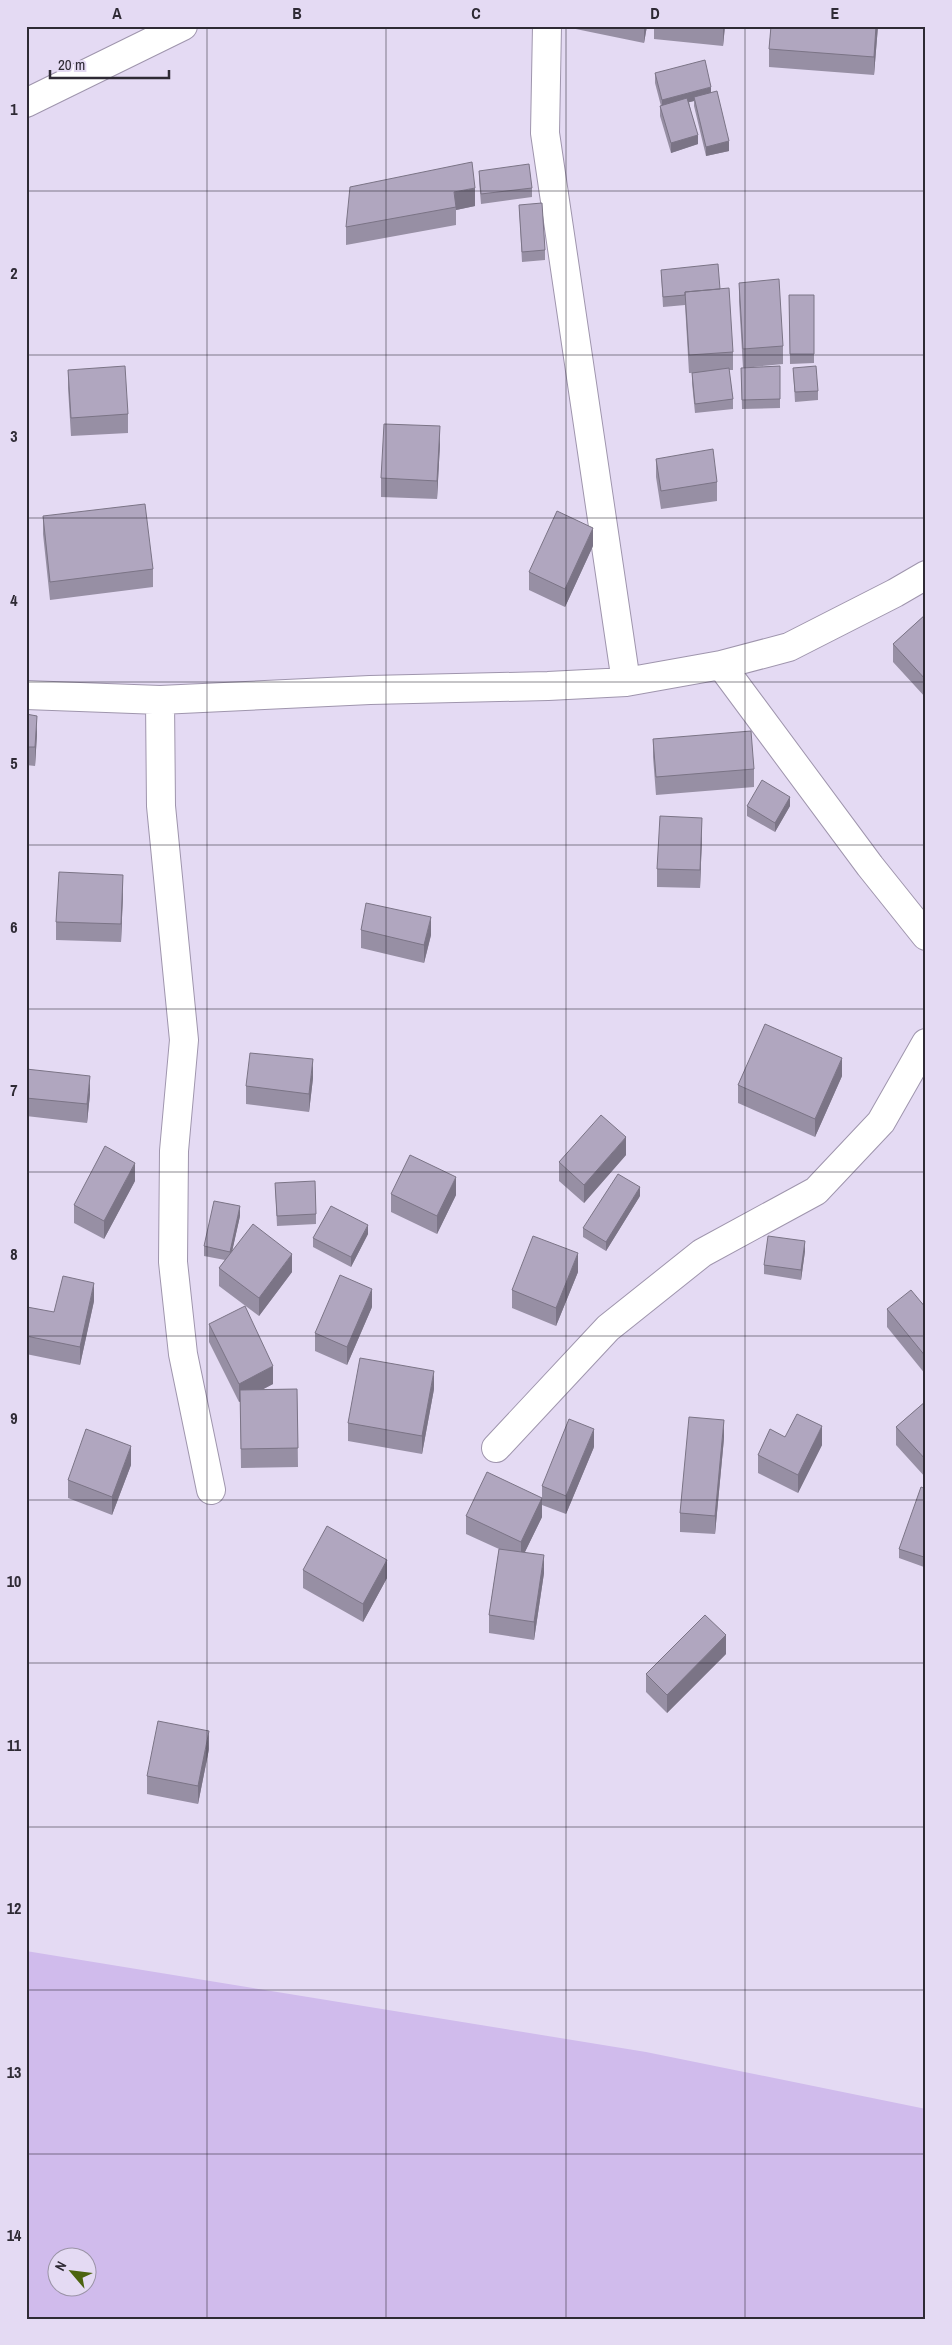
<svg xmlns="http://www.w3.org/2000/svg" width="952" height="2345" viewBox="0 0 952 2345" font-family="'Archivo Narrow',sans-serif">
	<style>
		.green { fill: #d0bbec; fill-rule: evenodd }
		.lines { fill: none; stroke-linecap: round; stroke-linejoin: round }
		.street-casing { stroke: #9f95ad; stroke-width: 30 }
		.street { stroke: #fff; stroke-width: 28 }
		.wall { fill: #978fa4 }
		.shaded-wall { fill: #7b7486 }
		.building { fill: #b0a6bf; stroke: #7b7486 }
		.grid { fill: none; stroke: #2e2a34; stroke-width: 1; stroke-opacity: 0.55 }
		.neatline { fill: none; stroke: #2e2a34; stroke-width: 2 }
		.grid-label { font-size: 16px; text-anchor: middle; font-weight: bold; fill: #2e2a34 }
	</style>
	<rect width="100%" height="100%" fill="#e4daf3"/>
	<path class="green" d="M26,1951l620,101 280,57v210h-900zM58,2258h30v30h-30z"/>
	<g class="lines">
		<g class="street-casing">
			<path id="street" d="M547,26l-2,107 81,549
				M26,103l157,-77
				M721,665l149,201 56,70
				M26,695l134,5 210,-10 178,-4 78,-4 95,-17 68,-18 106,-54 31,-18
				M160,700l1,106 23,234 -10,111 -1,111 10,92 28,136
				M496,1448l112,-120 94,-75 114,-62 65,-69 45,-79"/>
		</g>
		<use href="#street" class="street"/>
	</g>
	<path class="wall" d="M566,26h81l-3,17 -78,-16z
		M654,26h71l-2,20 -69,-7z
		M771,26h107l-4,49 -105,-8v-18z
		M926,59v28h-1z
		M655,73l56,19 18,59 -23,5 -12,-50v-5l-5,1 9,42 -27,9 -11,-37v-10h1l-6,-23z
		M479,171l53,17v9l-51,7 -2,-24z
		M475,188v18l-19,4v15l-110,20v-18z
		M519,205l26,45v10l-23,2z
		M661,270l59,19 13,63v18h-4l4,29v10l-38,4 -3,-30v-10h6h-9l-4,-68 -22,2z
		M739,283l44,63v18l-40,4 -4,-67z
		M789,295h25v68l-24,1z
		M780,366v42l-38,1 -1,-41z
		M793,368l25,23v9l-23,2z
		M68,370l60,44v19l-57,3 -3,-48z
		M440,444l-3,55 -56,-2v-19z
		M656,459l61,23v19l-56,8 -5,-32z
		M43,516l110,53v18l-103,13 -7,-66z
		M593,546l-28,61 -36,-17v-18z
		M926,614v84l-33,-36v-18z
		M26,714l11,20 -2,32 -9,-1z
		M653,739l101,30v18l-98,8 -3,-38z
		M747,806h43l-15,26 -28,-16z
		M702,837l-2,51 -43,-1v-18z
		M123,893l-2,49 -65,-2v-18z
		M361,930l70,5 -7,28 -63,-15z
		M26,1069l64,25 -3,29 -61,-7z
		M842,1076l-27,61 -77,-34v-18z
		M313,1078l-4,34 -63,-8v-18z
		M626,1155l-42,48 -25,-22v-19z
		M135,1181l-31,58 -30,-16v-18z
		M275,1183l41,31v10l-39,2z
		M391,1194l65,1 -19,39 -46,-22z
		M640,1196l-34,55 -23,-14v-9z
		M240,1216l-8,35 60,21 -33,44 -40,-30v-18l6,-8 -21,-4v-10z
		M368,1234l-17,33 -38,-20v-9z
		M805,1251l-4,29 -37,-6v-9z
		M578,1272l-22,54 -44,-18v-18z
		M94,1301l-14,64 -54,-11v-44l28,2z
		M372,1307l-25,58 -32,-14v-18z
		M926,1308v67l-39,-48v-18z
		M209,1324l64,60 -10,5h34l1,78 -57,1 -1,-67 -1,1 -30,-60z
		M434,1389l-12,65 -74,-13v-18z
		M926,1401v77l-30,-33v-18z
		M785,1437l37,8 -24,48 -40,-20v-18z
		M724,1438l-9,96 -35,-2v-19z
		M594,1447l-28,67 -24,-9v12l-17,35 19,21 -10,67 -45,-7v-18l10,-66 -33,-15v-18l76,-18v-12z
		M131,1465l-19,50 -44,-17v-18z
		M926,1489l-2,78 -25,-9v-9z
		M303,1570l84,8 -24,44 -60,-34z
		M726,1654l-59,59 -21,-21v-18z
		M209,1749l-11,55 -51,-10v-18z"/>
	<path class="shaded-wall" d="M644,26h3l-3,17z
		M723,26h2l-2,20z
		M876,26h2l-4,49v-18z
		M711,87v10h-17v4l-32,8v-9z
		M698,135v9l-27,9v-10z
		M729,141v10l-23,5v-9z
		M475,188v18l-19,4 -2,-18z
		M440,426v18l-3,55v-18z
		M593,528v18l-28,61v-18z
		M37,716v18l-2,32v-19z
		M790,797v9l-15,26v-9z
		M702,818v19l-2,51v-18z
		M123,875v18l-2,49v-18z
		M431,917v18l-7,28v-18z
		M842,1058v18l-27,61v-18z
		M313,1059v19l-4,34v-18z
		M90,1076v18l-3,29v-19z
		M626,1137v18l-42,48v-18z
		M135,1163v18l-31,58v-18z
		M456,1177v18l-19,39v-18z
		M640,1187v9l-34,55v-9z
		M240,1206v10l-10,45v-9z
		M368,1225v9l-17,33v-10z
		M805,1241v10l-4,29v-10z
		M578,1253v19l-22,54v-18z
		M292,1254v18l-33,44v-18z
		M94,1283v18l-14,64v-18z
		M372,1289v18l-25,58v-18z
		M273,1366v18l-34,18v-18z
		M434,1371v18l-12,65v-18z
		M724,1420v18l-9,96v-18z
		M822,1426v19l-24,48v-18z
		M594,1429v18l-28,67v-18z
		M131,1446v19l-19,50v-18z
		M542,1498v19l-21,43v-18z
		M926,1553v9l-2,5v-10z
		M544,1555v18l-10,67v-18z
		M387,1560v18l-24,44v-18z
		M726,1635v19l-59,59v-18z
		M209,1731v18l-11,55v-18z"/>
	<path class="building" d="M706,26h17v2z
		M771,26h105l-2,31 -105,-8z
		M705,60l6,27 -49,13 -7,-27z
		M717,91l12,50 -23,6 -12,-50z
		M687,98l11,37 -27,8 -11,-37z
		M472,162l3,26 -21,4 2,15 -110,20 4,-40z
		M529,164l3,24 -51,6 -2,-23z
		M542,203l3,47 -23,2 -3,-47z
		M718,264l2,25 -35,3v3l-22,2 -2,-27z
		M779,279l4,67 -40,3 -4,-66z
		M729,288l4,64 -44,3 -4,-63z
		M789,295h25v59h-24z
		M125,366l3,48 -57,4 -3,-48z
		M780,366v33l-38,1 -1,-32z
		M816,366l2,25 -23,1 -2,-24z
		M729,368l4,31 -38,5 -3,-31z
		M384,424l56,2 -3,55 -56,-3z
		M713,449l4,33 -56,9 -5,-32z
		M145,504l8,65 -103,13 -7,-66z
		M557,511l36,17 -28,61 -36,-17z
		M926,614v66l-33,-36z
		M26,714l11,2 -2,31h-9z
		M751,731l3,38 -98,8 -3,-38z
		M762,780l28,17 -15,26 -28,-17z
		M660,816l42,2 -2,52 -43,-1z
		M59,872l64,3 -2,49 -65,-2z
		M366,903l65,14 -7,28 -63,-15z
		M765,1024l77,34 -27,61 -77,-34z
		M250,1053l63,6 -4,35 -63,-8z
		M26,1069l64,7 -3,28 -61,-6z
		M601,1115l25,22 -42,48 -25,-23z
		M105,1146l30,17 -31,58 -30,-16z
		M410,1155l46,22 -19,39 -46,-22z
		M618,1174l22,13 -34,55 -23,-14z
		M315,1181l1,33 -39,2 -2,-33z
		M214,1201l26,5 -10,46 -26,-6z
		M331,1206l37,19 -17,32 -38,-19z
		M253,1224l39,30 -33,44 -40,-30z
		M533,1236l45,17 -22,55 -44,-18z
		M768,1236l37,5 -4,29 -37,-5z
		M340,1275l32,14 -25,58 -32,-14z
		M63,1276l31,7 -14,64 -54,-11v-26l1,-3 27,5z
		M911,1290l15,18v49l-39,-48z
		M245,1306l28,60 -34,18 -30,-60z
		M360,1358l74,13 -12,65 -74,-13z
		M297,1389l1,59 -57,1 -1,-59z
		M926,1401v59l-30,-33z
		M797,1414l25,12 -24,49 -40,-20 12,-26 15,8z
		M689,1417l35,3 -9,96 -35,-3z
		M569,1419l25,10 -28,67 -24,-10z
		M86,1429l45,17 -19,51 -44,-17z
		M487,1472l55,26 -21,44 -55,-26z
		M921,1487l5,2v64l-2,4 -25,-8z
		M327,1526l60,34 -24,44 -60,-34z
		M499,1549l45,6 -10,67 -45,-7z
		M705,1615l21,20 -59,60 -21,-21z
		M158,1721l51,10 -11,55 -51,-10z"/>
	<path class="grid" d="M207,26v2293M386,26v2293M566,26v2293M745,26v2293M26,191h900M26,355h900M26,518h900M26,682h900M26,845h900M26,1009h900M26,1172h900M26,1336h900M26,1500h900M26,1663h900M26,1827h900M26,1990h900M26,2154h900"/>
	<rect width="952" height="2345" fill="none" stroke="#e4daf3" stroke-width="55"/>
	<g transform="translate(72 2272) rotate(298)"><circle r="24" fill="#e4daf3" stroke="#9b94a7"/>
	<path d="M0-4L9 19L0 12L-9 19Z" fill="#4c630f"/>
	<text y="-8" font-size="14" font-weight="bold" text-anchor="middle" fill="#2e2a34">N</text>
	</g>
	<path d="M50 70v8h119v-8" fill="none" stroke="#2e2a34" stroke-width="2.5"/>
	<text x="58" y="70" font-size="15" fill="#2e2a34" stroke="#e4daf3" stroke-width="4" paint-order="stroke">20 m</text>
	<rect x="28" y="28" width="896" height="2290" class="neatline"/>
	<g class="grid-label">
		<text x="117" y="19">A</text>
		<text x="297" y="19">B</text>
		<text x="476" y="19">C</text>
		<text x="655" y="19">D</text>
		<text x="835" y="19">E</text>
		<text x="14" y="115">1</text>
		<text x="14" y="279">2</text>
		<text x="14" y="442">3</text>
		<text x="14" y="606">4</text>
		<text x="14" y="769">5</text>
		<text x="14" y="933">6</text>
		<text x="14" y="1096">7</text>
		<text x="14" y="1260">8</text>
		<text x="14" y="1424">9</text>
		<text x="14" y="1587">10</text>
		<text x="14" y="1751">11</text>
		<text x="14" y="1914">12</text>
		<text x="14" y="2078">13</text>
		<text x="14" y="2241">14</text>
	</g>
</svg>
